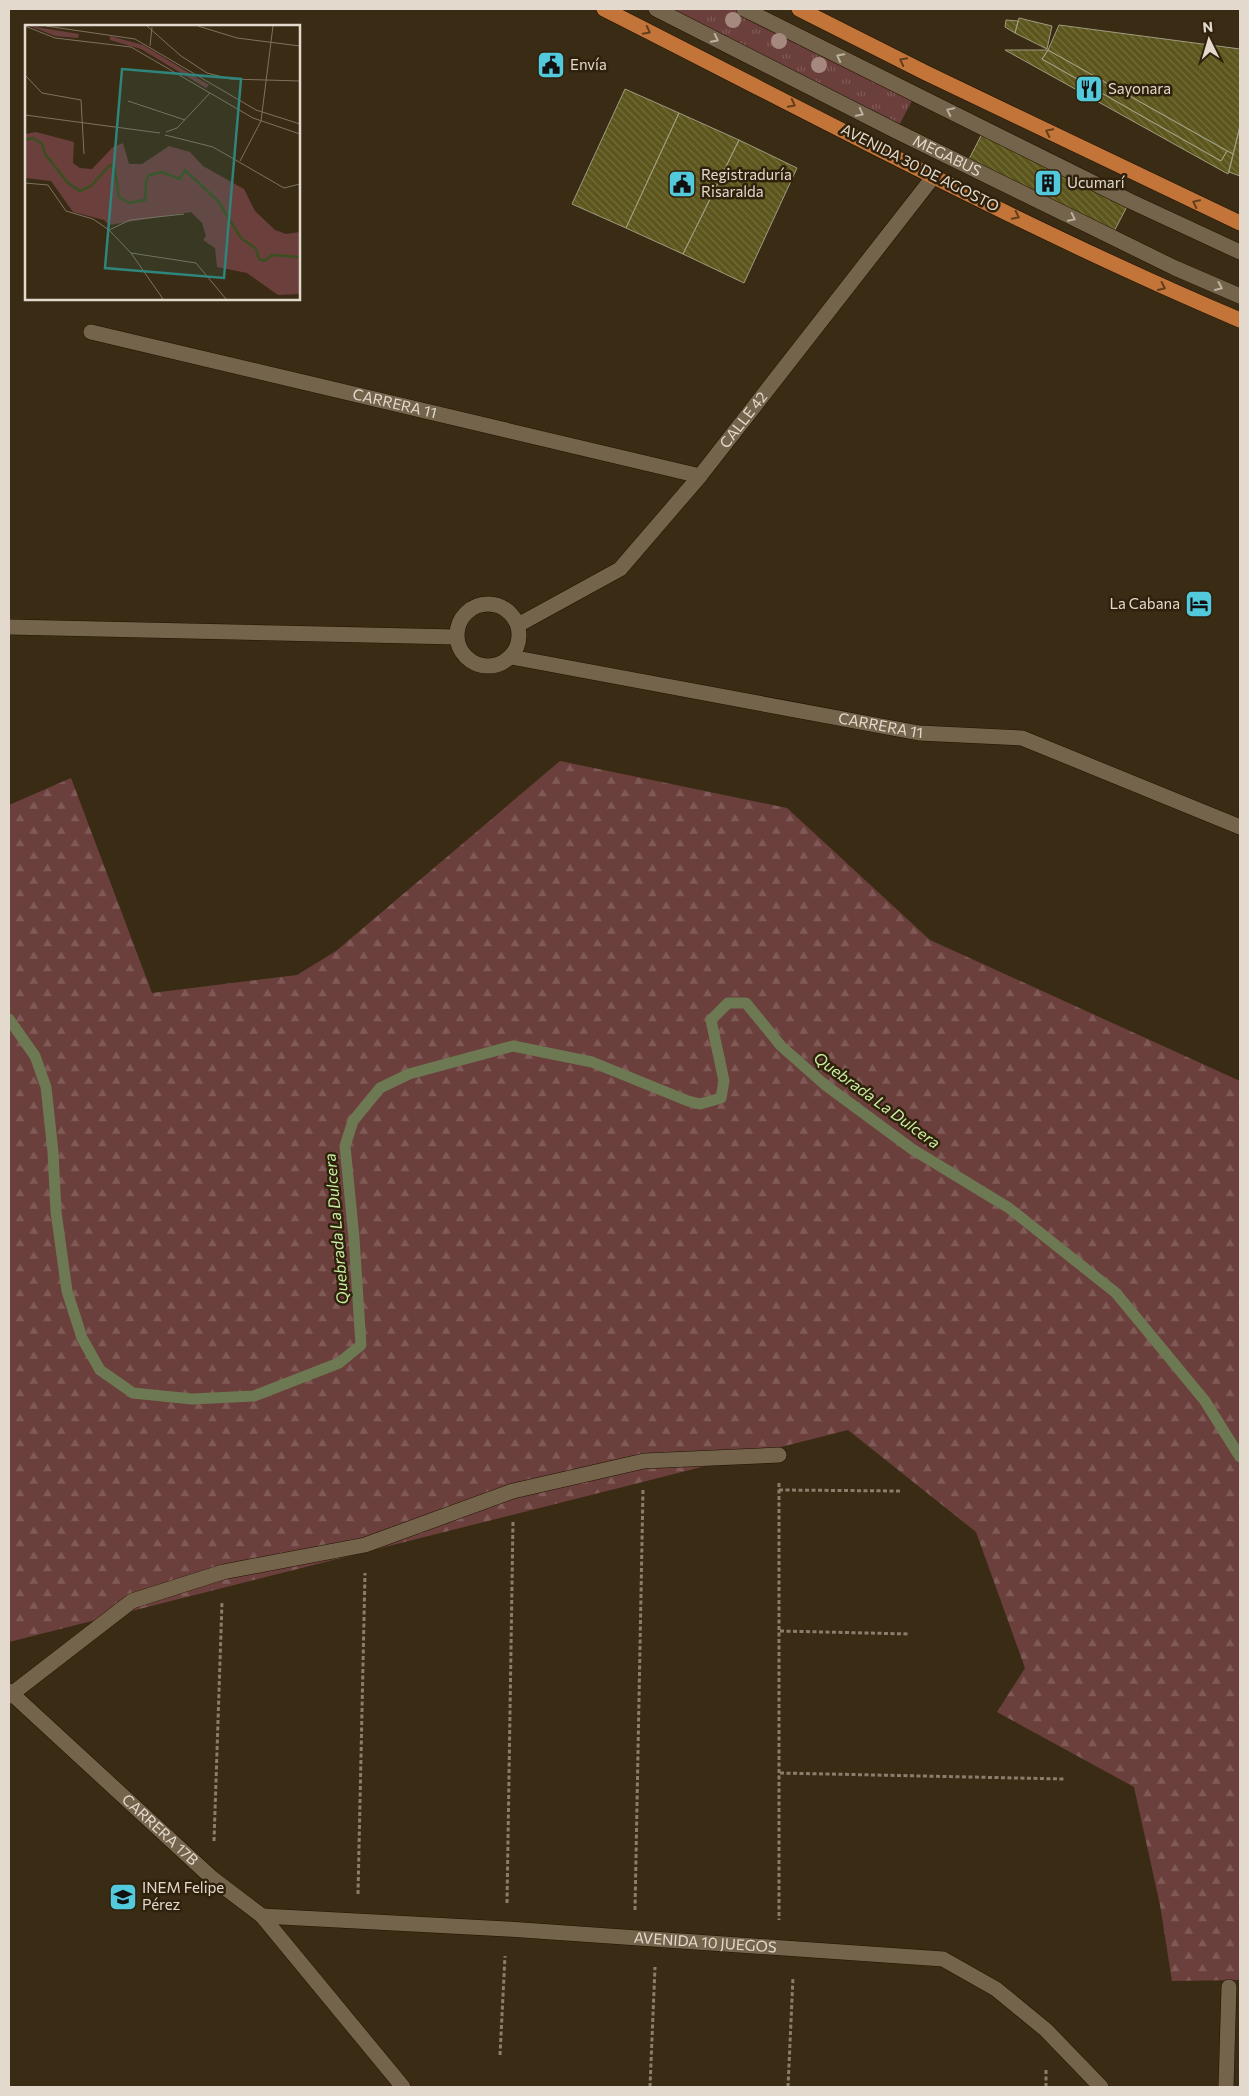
<svg xmlns="http://www.w3.org/2000/svg" width="1249" height="2096" viewBox="0 0 1249 2096" font-family="Commissioner,sans-serif">
	<style>
		.grass { fill: url(#grass-tufts) }
		.forest { fill: url(#forest-firs) }
		.lines { fill: none; stroke-linecap: round; stroke-linejoin: round }
		.stream { stroke: #6d7953; stroke-width: 11 }
		.building { fill: url(#building-back-hatch); stroke: #9e9c7f }
		.minor-casing { stroke: #211301; stroke-width: 16 }
		.major-casing { stroke: #211301; stroke-width: 16 }
		.path { stroke: #897d6b; stroke-width: 3; stroke-dasharray: 4 2.5; stroke-linecap: butt }
		.minor { stroke: #74644c; stroke-width: 15 }
		.major { stroke: #c37438; stroke-width: 15 }
		.tree { fill: #a5897e }
		.oneway { stroke: #633e1b }
		.oneway2 { stroke: #bcb1a0 }
		.labels { text-anchor: middle; stroke-width: 5; stroke-linejoin: round; paint-order: stroke }
		.poi-label { font-size: 15px; fill: #e3dacd; stroke: #2f210b; text-anchor: start }
		.street-label { font-size: 15px; fill: #e3dacd; stroke: #2f210b }
		.water-label { font-size: 16px; font-style: italic; fill: #c9eea2; stroke: #2f210b }
		.inset-river { fill: none; stroke: #3a4f1f; stroke-width: 2.5 }
		.inset-road { fill: none; stroke: #7e715f; stroke-width: 1 }
		.view { fill: #2f857c; fill-opacity: 0.15; stroke: #2f857c; stroke-width: 2.5 }
		.inset-edge { fill: none; stroke: #e3dacd; stroke-width: 2.5 }
	</style>
	<defs>
		<pattern id="grass-tufts" width="24" height="20" patternUnits="userSpaceOnUse" patternTransform="scale(1.25)"><rect width="24" height="20" fill="#6b3f3c"/><path d="M3 7l-1-3M5 7V3M7 7l1-3M15 17l-1-3M17 17v-4M19 17l1-3" fill="none" stroke="#805a57"/></pattern>
		<pattern id="forest-firs" width="22" height="20" patternUnits="userSpaceOnUse" patternTransform="scale(1.25)"><rect width="22" height="20" fill="#6b3f3c"/><path d="M5 1l3.5 6h-7zM16 11l3.5 6h-7z" fill="#805a57"/></pattern>
		<pattern id="building-back-hatch" width="6" height="6" patternUnits="userSpaceOnUse" patternTransform="scale(1.25)"><rect width="6" height="6" fill="#5c561d"/><path d="M-1 5l2 2M0 0l6 6M5-1l2 2" fill="none" stroke="#736e3d"/></pattern>
	</defs>
	<rect width="100%" height="100%" fill="#3a2b15"/>
	<path class="grass" d="M656,9h88l171,86 -19,36z"/>
	<path class="forest" d="M560,761l227,47 143,132 310,141v899l-68,1 -12,-76 -26,-118 -137,-75 28,-44 -49,-136 -128,-102 -839,212v-837l62,-27 81,215 145,-18 39,-24z"/>
	<g class="lines">
		<path class="stream" d="M9,1019l26,37 11,31 7,65 3,60 11,79 15,47 18,32 33,23 59,6 62,-3 85,-33 22,-18 -7,-107 -9,-92 8,-25 27,-33 29,-14 104,-28 79,16 96,39 12,3 21,-6 3,-17 -13,-61 17,-17h18l35,43 43,38 88,65 97,59 107,85 89,108 35,56"/>
	</g>
	<path class="building" d="M1019,18l33,8 -5,23 -32,-16z
		M1006,20l12,1 -3,12 -10,-6z
		M1059,25l181,24v77l-7,28 -185,-104z
		M1005,50h43l-6,9 131,75 48,27 6,-10 6,3 -5,20z
		M1048,50l179,101 -6,10 -179,-102z
		M625,89l54,24 -53,115 -54,-24z
		M679,113l60,27 -56,114 -57,-26z
		M1240,126v50l-11,-4z
		M985,128l145,73 -19,36 -145,-72z
		M739,140l58,28 -53,115 -61,-29z"/>
	<g class="lines">
		<g class="minor-casing">
			<g id="minor">
				<path id="s1" d="M656,9l240,122 279,137 65,28"/>
				<path d="M744,9l386,192 110,51"/>
				<path id="s2" d="M91,332l609,144"/>
				<circle cx="488" cy="635" r="31"/>
				<path id="s3" d="M518,625l102,-56 80,-93 234,-300"/>
				<path d="M9,627l447,10"/>
				<path id="s4" d="M511,657l408,76 103,5 218,89"/>
				<path id="s5" d="M9,1691l203,187 50,38 141,171"/>
				<path d="M9,1696l123,-95 91,-29 142,-27 148,-54 131,-30 135,-6"/>
				<path id="s6" d="M262,1916l245,13 436,30 53,30 50,41 55,57"/>
				<path d="M1226,2087l3,-100"/>
			</g>
		</g>
		<g class="major-casing">
			<path id="major" d="M604,9c210,106 419,219 636,311
				M799,9l127,64 314,150"/>
		</g>
		<path class="path" d="M779,1483v437
			M779,1490l123,1
			M780,1631l130,3
			M780,1773l284,6
			M214,1841l8,-239
			M358,1894l7,-321
			M507,1903l6,-382
			M635,1910l8,-421
			M500,2055l5,-99
			M650,2087l5,-120
			M788,2087l5,-110
			M1046,2087v-17"/>
		<use href="#minor" class="minor"/>
		<use href="#major" class="major"/>
	</g>
	<g class="tree">
		<circle cx="733" cy="20" r="8"/>
		<circle cx="779" cy="41" r="8"/>
		<circle cx="819" cy="65" r="8"/>
	</g>
	<defs><path id="oneway-chevron" d="M-2-3.5L2.5 0L-2 3.5" fill="none" stroke-width="1.6" stroke-linecap="round" stroke-linejoin="round" transform="scale(1.25)"/></defs>
	<g class="oneway">
		<use href="#oneway-chevron" transform="translate(647 31) rotate(27)"/>
		<use href="#oneway-chevron" transform="translate(903 61) rotate(-153)"/>
		<use href="#oneway-chevron" transform="translate(792 104) rotate(27)"/>
		<use href="#oneway-chevron" transform="translate(1049 132) rotate(-154)"/>
		<use href="#oneway-chevron" transform="translate(1196 203) rotate(-154)"/>
		<use href="#oneway-chevron" transform="translate(1016 216) rotate(26)"/>
		<use href="#oneway-chevron" transform="translate(1162 287) rotate(25)"/>
	</g>
	<g class="oneway2">
		<use href="#oneway-chevron" transform="translate(715 39) rotate(27)"/>
		<use href="#oneway-chevron" transform="translate(840 57) rotate(-153)"/>
		<use href="#oneway-chevron" transform="translate(950 111) rotate(-154)"/>
		<use href="#oneway-chevron" transform="translate(860 113) rotate(27)"/>
		<use href="#oneway-chevron" transform="translate(1072 218) rotate(26)"/>
		<use href="#oneway-chevron" transform="translate(1219 287) rotate(24)"/>
	</g>
	<defs>
		<g id="civic-square" transform="scale(1.4375)"><rect x="-9" y="-9" width="18" height="18" rx="4" fill="#53cadc" stroke="#2f210b"/><path d="M-.6-6.5H3V-4.5H.6V-3L4-1V1h2V6H-6V1h2V-1L-.6-3ZM-1.2 2.5V6h2.4V2.5Z" fill="#111"/></g>
		<g id="restaurant-square" transform="scale(1.4375)"><rect x="-9" y="-9" width="18" height="18" rx="4" fill="#53cadc" stroke="#2f210b"/><path d="M-5-6h1v4h1v-4h1v4h1v-4h1v5L-1.5 .5V6h-2V.5L-5-1ZM5-6V6H3V1.5H1.5Q1.5-4 5-6Z" fill="#111"/></g>
		<g id="building-square" transform="scale(1.4375)"><rect x="-9" y="-9" width="18" height="18" rx="4" fill="#53cadc" stroke="#2f210b"/><path d="M-4-6H4V6H1V3H-1V6H-4ZM-2.5-4.3h1.7v1.8h-1.7ZM.8-4.3h1.7v1.8H.8ZM-2.5-1h1.7V.8h-1.7ZM.8-1h1.7V.8H.8Z" fill="#111"/></g>
		<g id="hotel-square" transform="scale(1.4375)"><rect x="-9" y="-9" width="18" height="18" rx="4" fill="#53cadc" stroke="#2f210b"/><path d="M-6-4.5h1.5V1H6V5H4.5V3h-9V5H-6ZM-4 0a1.8 1.8 0 1 1 3.6 0ZM.5 0V-2.5h3Q6-2.5 6 0Z" fill="#111"/></g>
		<g id="school-square" transform="scale(1.4375)"><rect x="-9" y="-9" width="18" height="18" rx="4" fill="#53cadc" stroke="#2f210b"/><path d="M0-5L7-2L0 1L-7-2ZM-4 1L0 2.5L4 1V4Q0 6-4 4Z" fill="#111"/></g>
	</defs>
	<g fill-rule="evenodd">
		<use href="#civic-square" x="551" y="65"/>
		<use href="#restaurant-square" x="1089" y="89"/>
		<use href="#building-square" x="1048" y="183"/>
		<use href="#civic-square" x="682" y="184"/>
		<use href="#hotel-square" x="1199" y="604"/>
		<use href="#school-square" x="123" y="1897"/>
	</g>
	<g class="labels">
		<g class="poi-label">
			<text x="570" y="70">Envía</text>
			<text x="1108" y="94">Sayonara</text>
			<text x="701" y="180">Registraduría<tspan x="701" dy="17">Risaralda</tspan></text>
			<text x="1067" y="188">Ucumarí</text>
			<text x="1180" y="609" text-anchor="end">La Cabana</text>
			<text x="142" y="1893">INEM Felipe<tspan x="142" dy="17">Pérez</tspan></text>
		</g>
		<g class="street-label">
			<text dy="5" stroke="none"><textPath href="#s1" startOffset="326">MEGABUS</textPath></text>
			<text transform="translate(920 168) rotate(27)" y="5">AVENIDA 30 DE AGOSTO</text>
			<text dy="5" stroke="none"><textPath href="#s2" startOffset="312">CARRERA 11</textPath></text>
			<text dy="5" stroke="none"><textPath href="#s3" startOffset="310">CALLE 42</textPath></text>
			<text dy="5" stroke="none"><textPath href="#s4" startOffset="376">CARRERA 11</textPath></text>
			<text dy="5" stroke="none"><textPath href="#s5" startOffset="205">CARRERA 17B</textPath></text>
			<text dy="5" stroke="none"><textPath href="#s6" startOffset="444">AVENIDA 10 JUEGOS</textPath></text>
		</g>
		<g class="water-label">
			<text transform="translate(877 1100) rotate(36)" y="6">Quebrada La Dulcera</text>
			<text transform="translate(336 1229) rotate(-95)" y="6">Quebrada La Dulcera</text>
		</g>
	</g>
	<g transform="translate(25 25)">
		<rect width="275" height="275" fill="#3a2b15"/>
		<path d="M5,1l49,8 -1,4 -23,-2zM85,11l33,9 66,40 -3,3 -65,-39 -31,-9z" fill="#6b3f3c"/>
		<path d="M11,107l38,10 -1,21 7,5 12,1 21,-22 10,-4 6,21h13l27,-18 21,6 13,14 41,23 11,22 20,19 11,4 14,-2v62l-22,1 -31,-22 -30,-6 -2,-19 -12,-8 3,-4 -4,-13 -11,-11 -82,13 -5,-5 -31,-8 -22,-31 -26,-3v-44z" fill="#6b3f3c"/>
		<path class="inset-river" d="M0,115l8,-2 9,6 3,10 23,29 12,8 11,-5 18,-20 5,-1 5,32 10,6 16,-3 1,-19 3,-6 13,-3 18,7 5,-9 33,31 23,37 15,11 3,10 5,2 8,-6 28,2"/>
		<path class="inset-road" d="M0,1l30,12 76,9 122,71 47,16M21,1l89,13 121,71 44,14M122,1l34,30 26,17 24,6 69,2M173,1l39,12 63,8M125,21l2,-19M0,50l17,18 39,7 3,54M103,76l57,19M0,90l135,18M141,107l11,-4 33,-35M140,110l48,12 71,41 16,-4M215,136l21,-40 12,-95M0,158l23,2 18,26 27,8 16,11 22,23 32,46M84,205l21,-10 54,-6M106,228l65,10 30,36"/>
		<path class="view" d="M97,44l119,10 -17,199 -119,-10z"/>
		<rect width="275" height="275" class="inset-edge"/>
	</g>
	<rect width="1249" height="2096" fill="none" stroke="#e3dacd" stroke-width="20"/>
	<g transform="translate(1209 40) rotate(355)" stroke="#2f210b" stroke-width="4" paint-order="stroke">
	<path d="M0-4L9 19L0 12L-9 19Z" fill="#e3dacd"/>
	<text y="-8" font-size="14" font-weight="bold" text-anchor="middle" fill="#e3dacd">N</text>
	</g>
</svg>
